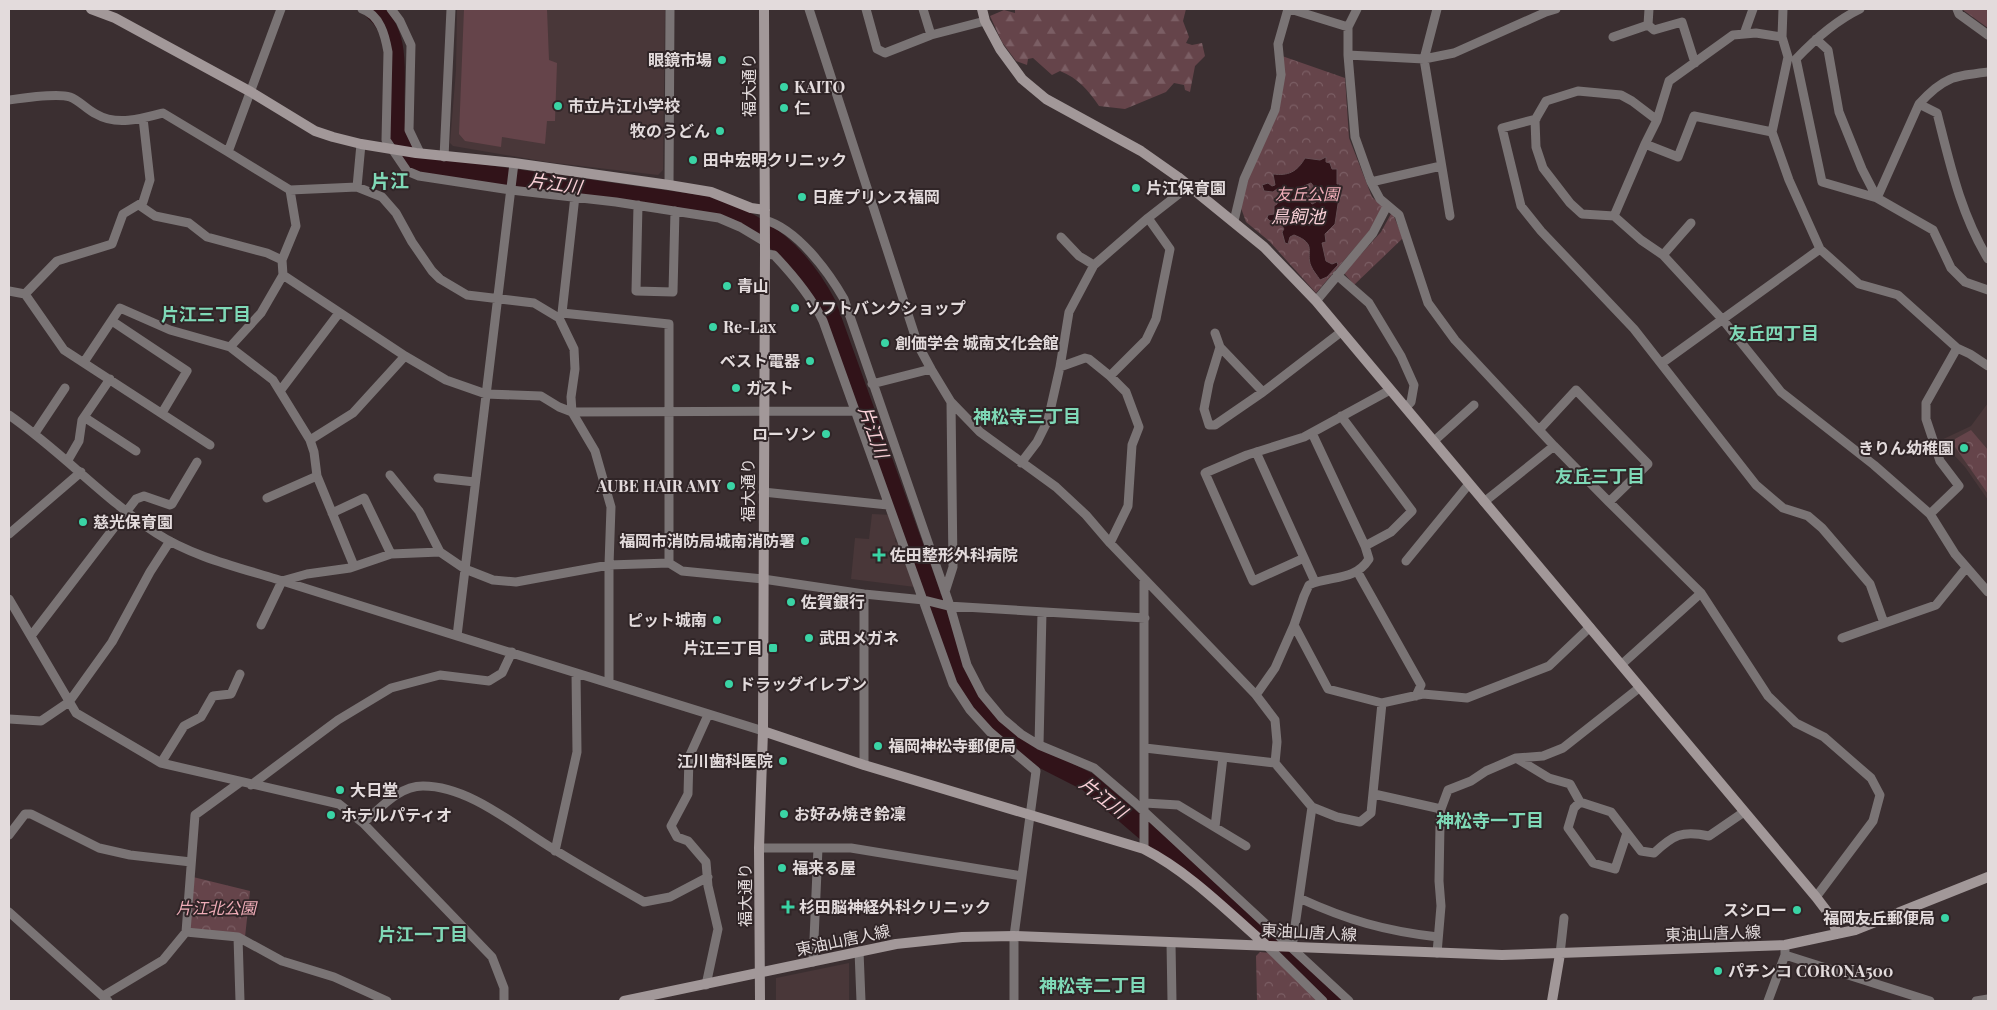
<svg xmlns="http://www.w3.org/2000/svg" width="1997" height="1010" viewBox="0 0 1997 1010" font-family="'Playfair Display','Noto Sans JP',serif">
	<style>
		.built { fill: #493739 }
		.forest { fill: url(#forest-firs) }
		.park { fill: url(#park-crowns) }
		.pitch { fill: #65444a }
		.water { fill: #311319; stroke: #664f54; fill-rule: evenodd }
		.lines { fill: none; stroke-linecap: round; stroke-linejoin: round }
		.river { stroke: #311319; stroke-width: 19 }
		.street { stroke: #7a7475; stroke-width: 9 }
		.secondary { stroke: #a29899; stroke-width: 10 }
		.poi-dot { fill: #3ad4a5; stroke: #302527; stroke-width: 2 }
		.labels { text-anchor: middle; stroke-width: 4; stroke-linejoin: round; paint-order: stroke }
		.poi-label { font-size: 16px; font-weight: bold; fill: #e3dbdc; stroke: #302527; text-anchor: start }
		.street-label { font-size: 16px; fill: #e3dbdc; stroke: #302527 }
		.park-label { font-size: 16px; font-style: italic; fill: #f0adb8; stroke: #302527 }
		.water-label { font-size: 18px; font-style: italic; fill: #fbd1d8; stroke: #302527 }
		.neighbourhood-label { font-size: 18px; font-weight: bold; fill: #7fd9b7; stroke: #302527 }
		.quarter-label { font-size: 19px; font-weight: bold; fill: #7fd9b7; stroke: #302527 }
	</style>
	<defs>
		<pattern id="forest-firs" width="22" height="20" patternUnits="userSpaceOnUse" patternTransform="scale(1.25)"><rect width="22" height="20" fill="#65444a"/><path d="M5 1l3.5 6h-7zM16 11l3.5 6h-7z" fill="#7b5e64"/></pattern>
		<pattern id="park-crowns" width="20" height="18" patternUnits="userSpaceOnUse" patternTransform="scale(1.25)"><rect width="20" height="18" fill="#65444a"/><path d="M2 6a3 3 0 1 1 6 0M12 15a3 3 0 1 1 6 0" fill="none" stroke="#7b5e64"/></pattern>
	</defs>
	<rect width="100%" height="100%" fill="#3b2f31"/>
	<path class="built" d="M457,9h208l-2,161 -5,5 -111,-13 -94,-16 -3,-3 6,-73z
		M1988,403v97l-23,-33 -12,-13 -11,2 -5,-14 34,-16z
		M872,514l20,1 6,7 -3,20 10,4 -2,18 14,4 -2,19 -64,-8 4,-41 14,1z
		M849,963v38h-73v-23z"/>
	<path class="forest" d="M1015,9h171l-3,12 6,16 -3,6 6,2 10,-2 3,13 -10,10 -5,26 -5,-2 -1,-5 -10,-2 -8,9 -41,17 -26,-3c-10,-15 -21,-28 -39,-35l-8,4 -19,-17 -5,1 -1,6 -11,-4 -14,-19 -12,-26 14,-6 11,3z"/>
	<path class="park" d="M1963,9h25v19l-25,-18z
		M1282,56l63,22 4,60 23,59 11,10 -12,22 -55,64 -47,-52 -23,-19 -5,-14 8,-33 27,-64z
		M1392,212l11,26 -49,47 -10,-12 37,-41z
		M1971,430l17,20v44l-33,-47v-8z
		M193,877l57,14 -5,46 -57,-9z
		M1260,952l11,1 49,48h-63l-1,-45z"/>
	<path class="pitch" d="M464,9h83l2,51 8,3 -2,58h-8l-2,23 -43,-7 -1,10 -36,-6 -6,-7z"/>
	<path class="water" d="M1326,157v5l4,1 2,6h5v15h3l-2,6 2,1 -5,33 -10,10 1,8 -4,1 4,18 6,3 5,-2 1,3 -11,12 -7,3c-3,-5 -7,-9 -9,-14 -6,-14 7,-22 -17,-31l-4,2 -2,7 -3,-1 -3,-11 2,-3 -6,-9 -8,1 -3,-3 1,-3 6,-1v-8l3,-2 1,-5 3,-1v-8l-4,-1 -4,3 -9,-1 -2,-6 6,-2 4,3 3,-1 -2,-11c15,2 24,-2 32,-16l15,2zM1311,183l3,4h5l-1,5 3,4 -5,6 -4,2 -9,-13 1,-5z"/>
	<g class="lines">
		<path class="river" d="M372,9c37,30 17,83 25,124 2,11 11,22 16,31l296,42c55,17 92,49 118,99l132,367 12,22 37,42 25,18 55,28 172,148 57,51 19,20"/>
		<path class="street" d="M281,9l-53,143 62,38 67,-3 25,10 14,16 16,29 20,29 8,8 27,16 67,8 25,15 15,31 1,20 -4,28 1,15 23,39 16,56 -2,58v118
			M362,9c18,6 23,26 26,43l-2,88 21,31 12,5 92,14 105,12 103,16 21,9 25,15
			M391,9l9,12 11,24 -2,85 11,23
			M809,9l109,336 13,24
			M866,9l11,40 8,4 46,-18 54,-14
			M923,9l8,26
			M1290,9l58,18
			M1357,9l-9,18v28l7,82 16,45
			M1437,9l-13,50 26,157
			M1649,9l-1,16 6,5 28,-8 13,41
			M1860,9c-25,12 -45,30 -64,50l26,123 55,16 56,32 18,38 14,14 23,8
			M1957,9l2,5 29,21
			M1744,34l9,-25
			M1613,37l35,-12
			M1782,37l6,20 -16,75 17,48 31,69
			M1816,39l12,11 11,62 23,57 15,29 42,-94
			M1348,55l76,4 30,-6 92,-41 10,-3
			M1988,72c-34,4 -45,5 -69,32l18,9c13,51 23,99 51,146
			M9,100c14,-2 48,-7 61,-3 9,3 17,13 26,17 20,12 45,5 67,-1l65,39
			M1536,119l-34,9 19,78 20,25 93,98 122,156 27,23 25,8 14,12 48,56 14,39
			M1657,120l-12,24 33,13 16,-41 78,16
			M444,157l7,-148
			M514,163l-57,473 306,95
			M1441,166l-70,16 9,17 19,16 29,88 27,37 99,106 55,56 39,-38 -72,-74 -37,40
			M669,185l1,-176
			M357,187l4,-43
			M139,205l16,11 34,7 18,14 60,16 15,7
			M638,205l-2,86 37,1 2,-81
			M1614,216l31,-72
			M1148,218l22,31 -14,70 -10,21 -36,36 16,16 13,35 -7,18 -4,61 -18,37 146,152 19,25 2,22 -2,21 37,44 -20,140
			M765,220c32,9 63,51 79,79l106,307 17,59 15,29 20,24 19,16 18,11 55,23 41,35 214,198
			M1234,221l10,-42 31,-69 6,-35 -3,-31 10,-35
			M1691,223l-28,32 60,65 58,72 93,73 56,49 25,40 33,38
			M1061,237l18,19 15,9
			M765,254l9,1c19,20 37,41 49,66l130,363 17,26 20,22 46,39 -22,165v65
			M1663,255l-22,-15 -27,-24 -32,-2 -12,-11 -27,-35 -7,-21 -1,-27 11,-19 32,-10 43,4 11,6 25,19 12,-39 64,-46 23,-2 26,4 1,-28
			M283,275l-1,-15 14,-34 -6,-36
			M1337,275l32,28 32,53 13,29 -3,17 -5,5
			M9,291l16,3 32,-33 55,-17 11,-30 20,-12 7,-22 -7,-62
			M25,294l39,56 146,95
			M1316,301l57,-68 14,-27
			M562,313l13,-117
			M559,318l3,-5 107,11v239
			M112,321l75,50 -25,42
			M1215,333l5,14 43,45
			M230,347l31,-34 22,-38 122,81
			M1220,347l-11,36 -5,26 5,16h6l48,-33 78,-60
			M84,362l36,-54 50,22 60,17 43,33 37,60 4,12 3,24 37,90
			M1662,363l158,-114 39,35 39,11 59,53 13,6 18,12
			M1060,367l25,-9 4,1 21,17
			M872,384l59,-15 20,33 2,165 -8,25
			M280,391l59,-78
			M951,402l29,30 76,55 30,28 24,28
			M9,415c52,36 95,84 147,118 35,23 81,34 120,46 60,19 120,38 181,57
			M1341,416l71,95 -21,21 -26,14 4,13c-15,23 -38,16 -60,26l-5,11 -10,29 34,64 54,14 41,-9 44,4 82,-32 41,-39
			M84,417l52,34
			M35,433l30,-45
			M1312,433l53,113
			M310,440l43,-27 52,-57 41,24 40,14 55,2 18,11 13,5 282,-1
			M1434,441l40,-36
			M1256,452l59,130
			M68,460l11,-19 3,-21 28,-41
			M1021,463l16,-21 11,-22 12,-53 9,-55 25,-47 54,-47 41,-32
			M390,475l29,36 21,41
			M438,478l37,4
			M763,492l125,13
			M267,498l50,-22
			M1484,502l70,-56
			M1609,502l92,91 67,103 28,27 28,14 47,41 9,17 -7,26 -57,76
			M332,513l32,-15 27,56
			M1930,514l29,-28 -19,-25 -14,-42v-16l31,-55
			M9,534l72,-62
			M1304,558l-51,23 -48,-108 42,-18 57,-18 86,-47
			M1406,561l63,-77
			M1357,571l64,114 -5,11
			M864,594v171
			M9,599l67,114 85,50 178,41 24,19 129,134 12,31v13
			M261,625l21,-44 25,-7 43,-6 41,-14 49,-2 25,17 28,11 23,2 93,-17 60,-2 13,8 81,8 101,15 60,6 24,6 197,12
			M31,636l105,-137 8,-3 26,9 2,-1 25,-42
			M1842,638l94,-33 30,-37
			M1621,665l80,-72
			M1256,695l19,-27 19,-43
			M9,719l32,2 28,-19 43,-60 38,-70 20,-31
			M1039,745l3,-133
			M1145,748l130,15
			M1516,758l33,20 21,6 10,18 31,10 30,39 13,2c19,-18 28,-23 55,-17l35,-24
			M161,763l23,-37 17,-9 12,-21 18,-2 9,-20
			M251,785l87,-65 53,-32 49,-13 49,6 13,-8 10,-21
			M1374,794l67,15
			M1580,802l-6,6 -6,20 25,35 22,6 12,-36
			M1145,803l33,2 68,41
			M1312,807l25,10 23,5 11,-9 11,-110
			M363,823c17,-14 35,-37 60,-37 47,0 93,41 132,64 29,18 59,35 89,52l26,-5 38,-20
			M1215,827l8,-70
			M9,835l16,-21h6l68,34 31,7 61,7
			M759,848h92l171,28
			M1144,849v-270
			M555,851l22,-99 -1,-79
			M1299,898c48,22 86,33 139,39
			M9,912l99,89
			M186,932l9,-117 44,-32
			M238,937l2,64
			M1171,943l1,58
			M1265,944l58,57
			M859,951l2,50
			M1437,953l4,-47 -2,-25 1,-56 1,-16 7,-19 23,-9 15,-10 30,-13 27,-2 20,-8 76,-60
			M1560,954l4,-36
			M1785,955l145,46
			M813,962l5,-114
			M706,985l12,-56 -10,-43 -2,-24 -18,-21 -11,-4 -6,-11 17,-32 1,-37 19,-42
			M103,996l60,-36 23,-28 52,5 44,24 52,16 53,24
			M1768,1001l17,-46v-5
			M1976,1001l12,-2"/>
		<path class="secondary" d="M91,9l24,9 136,74 64,39 18,6 28,7 55,9 98,10 155,22 42,7 40,16 14,2
			M982,9l3,12 15,28 22,30 24,20 95,52 37,26 86,70 52,54 500,596 16,21 5,16
			M763,731l101,34 280,84c45,23 83,62 121,95
			M624,1001l272,-57 66,-7 52,-1 488,19 283,-10 70,-15 133,-53
			M760,1001l-1,-153 4,-117 2,-477 -1,-245
			M1552,1001l8,-47"/>
	</g>
	<g class="poi-dot">
		<circle cx="722" cy="60" r="5"/>
		<circle cx="784" cy="87" r="5"/>
		<circle cx="558" cy="106" r="5"/>
		<circle cx="784" cy="108" r="5"/>
		<circle cx="720" cy="131" r="5"/>
		<circle cx="693" cy="160" r="5"/>
		<circle cx="1136" cy="188" r="5"/>
		<circle cx="802" cy="197" r="5"/>
		<circle cx="727" cy="286" r="5"/>
		<circle cx="795" cy="308" r="5"/>
		<circle cx="713" cy="327" r="5"/>
		<circle cx="885" cy="343" r="5"/>
		<circle cx="810" cy="361" r="5"/>
		<circle cx="736" cy="388" r="5"/>
		<circle cx="826" cy="434" r="5"/>
		<circle cx="1964" cy="448" r="5"/>
		<circle cx="731" cy="486" r="5"/>
		<circle cx="83" cy="522" r="5"/>
		<circle cx="805" cy="541" r="5"/>
		<path d="M876.5 547.5h5v5h5v5h-5v5h-5v-5h-5v-5h5z"/>
		<circle cx="791" cy="602" r="5"/>
		<circle cx="717" cy="620" r="5"/>
		<circle cx="809" cy="638" r="5"/>
		<rect x="768" y="643" width="10" height="10" rx="2.5"/>
		<circle cx="729" cy="684" r="5"/>
		<circle cx="878" cy="746" r="5"/>
		<circle cx="783" cy="761" r="5"/>
		<circle cx="340" cy="790" r="5"/>
		<circle cx="784" cy="814" r="5"/>
		<circle cx="331" cy="815" r="5"/>
		<circle cx="782" cy="868" r="5"/>
		<path d="M785.5 899.5h5v5h5v5h-5v5h-5v-5h-5v-5h5z"/>
		<circle cx="1797" cy="910" r="5"/>
		<circle cx="1945" cy="918" r="5"/>
		<circle cx="1718" cy="971" r="5"/>
	</g>
	<g class="labels">
		<g class="poi-label">
			<text x="712" y="66" text-anchor="end">眼鏡市場</text>
			<text x="794" y="93">KAITO</text>
			<text x="568" y="112">市立片江小学校</text>
			<text x="794" y="114">仁</text>
			<text x="710" y="137" text-anchor="end">牧のうどん</text>
			<text x="703" y="166">田中宏明クリニック</text>
			<text x="1146" y="194">片江保育園</text>
			<text x="812" y="203">日産プリンス福岡</text>
			<text x="737" y="292">青山</text>
			<text x="805" y="314">ソフトバンクショップ</text>
			<text x="723" y="333">Re-Lax</text>
			<text x="895" y="349">創価学会 城南文化会館</text>
			<text x="800" y="367" text-anchor="end">ベスト電器</text>
			<text x="746" y="394">ガスト</text>
			<text x="816" y="440" text-anchor="end">ローソン</text>
			<text x="1954" y="454" text-anchor="end">きりん幼稚園</text>
			<text x="721" y="492" text-anchor="end">AUBE HAIR AMY</text>
			<text x="93" y="528">慈光保育園</text>
			<text x="795" y="547" text-anchor="end">福岡市消防局城南消防署</text>
			<text x="890" y="561">佐田整形外科病院</text>
			<text x="801" y="608">佐賀銀行</text>
			<text x="707" y="626" text-anchor="end">ピット城南</text>
			<text x="819" y="644">武田メガネ</text>
			<text x="763" y="654" text-anchor="end">片江三丁目</text>
			<text x="739" y="690">ドラッグイレブン</text>
			<text x="888" y="752">福岡神松寺郵便局</text>
			<text x="773" y="767" text-anchor="end">江川歯科医院</text>
			<text x="350" y="796">大日堂</text>
			<text x="794" y="820">お好み焼き鈴凜</text>
			<text x="341" y="821">ホテルパティオ</text>
			<text x="792" y="874">福来る屋</text>
			<text x="799" y="913">杉田脳神経外科クリニック</text>
			<text x="1787" y="916" text-anchor="end">スシロー</text>
			<text x="1935" y="924" text-anchor="end">福岡友丘郵便局</text>
			<text x="1728" y="977">パチンコ CORONA500</text>
		</g>
		<g class="street-label">
			<text transform="translate(749 85) rotate(-90)" y="6">福大通り</text>
			<text transform="translate(748 490) rotate(-90)" y="6">福大通り</text>
			<text transform="translate(745 895) rotate(-90)" y="6">福大通り</text>
			<text transform="translate(1309 932) rotate(3)" y="6">東油山唐人線</text>
			<text transform="translate(1713 933) rotate(-2)" y="6">東油山唐人線</text>
			<text transform="translate(843 940) rotate(-12)" y="6">東油山唐人線</text>
		</g>
		<g class="park-label">
			<text x="1307" y="200">友丘公園</text>
			<text x="216" y="914">片江北公園</text>
		</g>
		<g class="water-label">
			<text transform="translate(555 184) rotate(8)" y="6">片江川</text>
			<text x="1298" y="223">鳥飼池</text>
			<text transform="translate(873 432) rotate(70)" y="6">片江川</text>
			<text transform="translate(1103 798) rotate(38)" y="6">片江川</text>
		</g>
		<g class="neighbourhood-label">
			<text x="206" y="321">片江三丁目</text>
			<text x="1774" y="340">友丘四丁目</text>
			<text x="1027" y="423">神松寺三丁目</text>
			<text x="1600" y="483">友丘三丁目</text>
			<text x="1490" y="827">神松寺一丁目</text>
			<text x="423" y="941">片江一丁目</text>
			<text x="1093" y="992">神松寺二丁目</text>
		</g>
		<g class="quarter-label">
			<text x="390" y="188">片江</text>
		</g>
	</g>
	<rect width="1997" height="1010" fill="none" stroke="#e3dbdc" stroke-width="20"/>
</svg>
